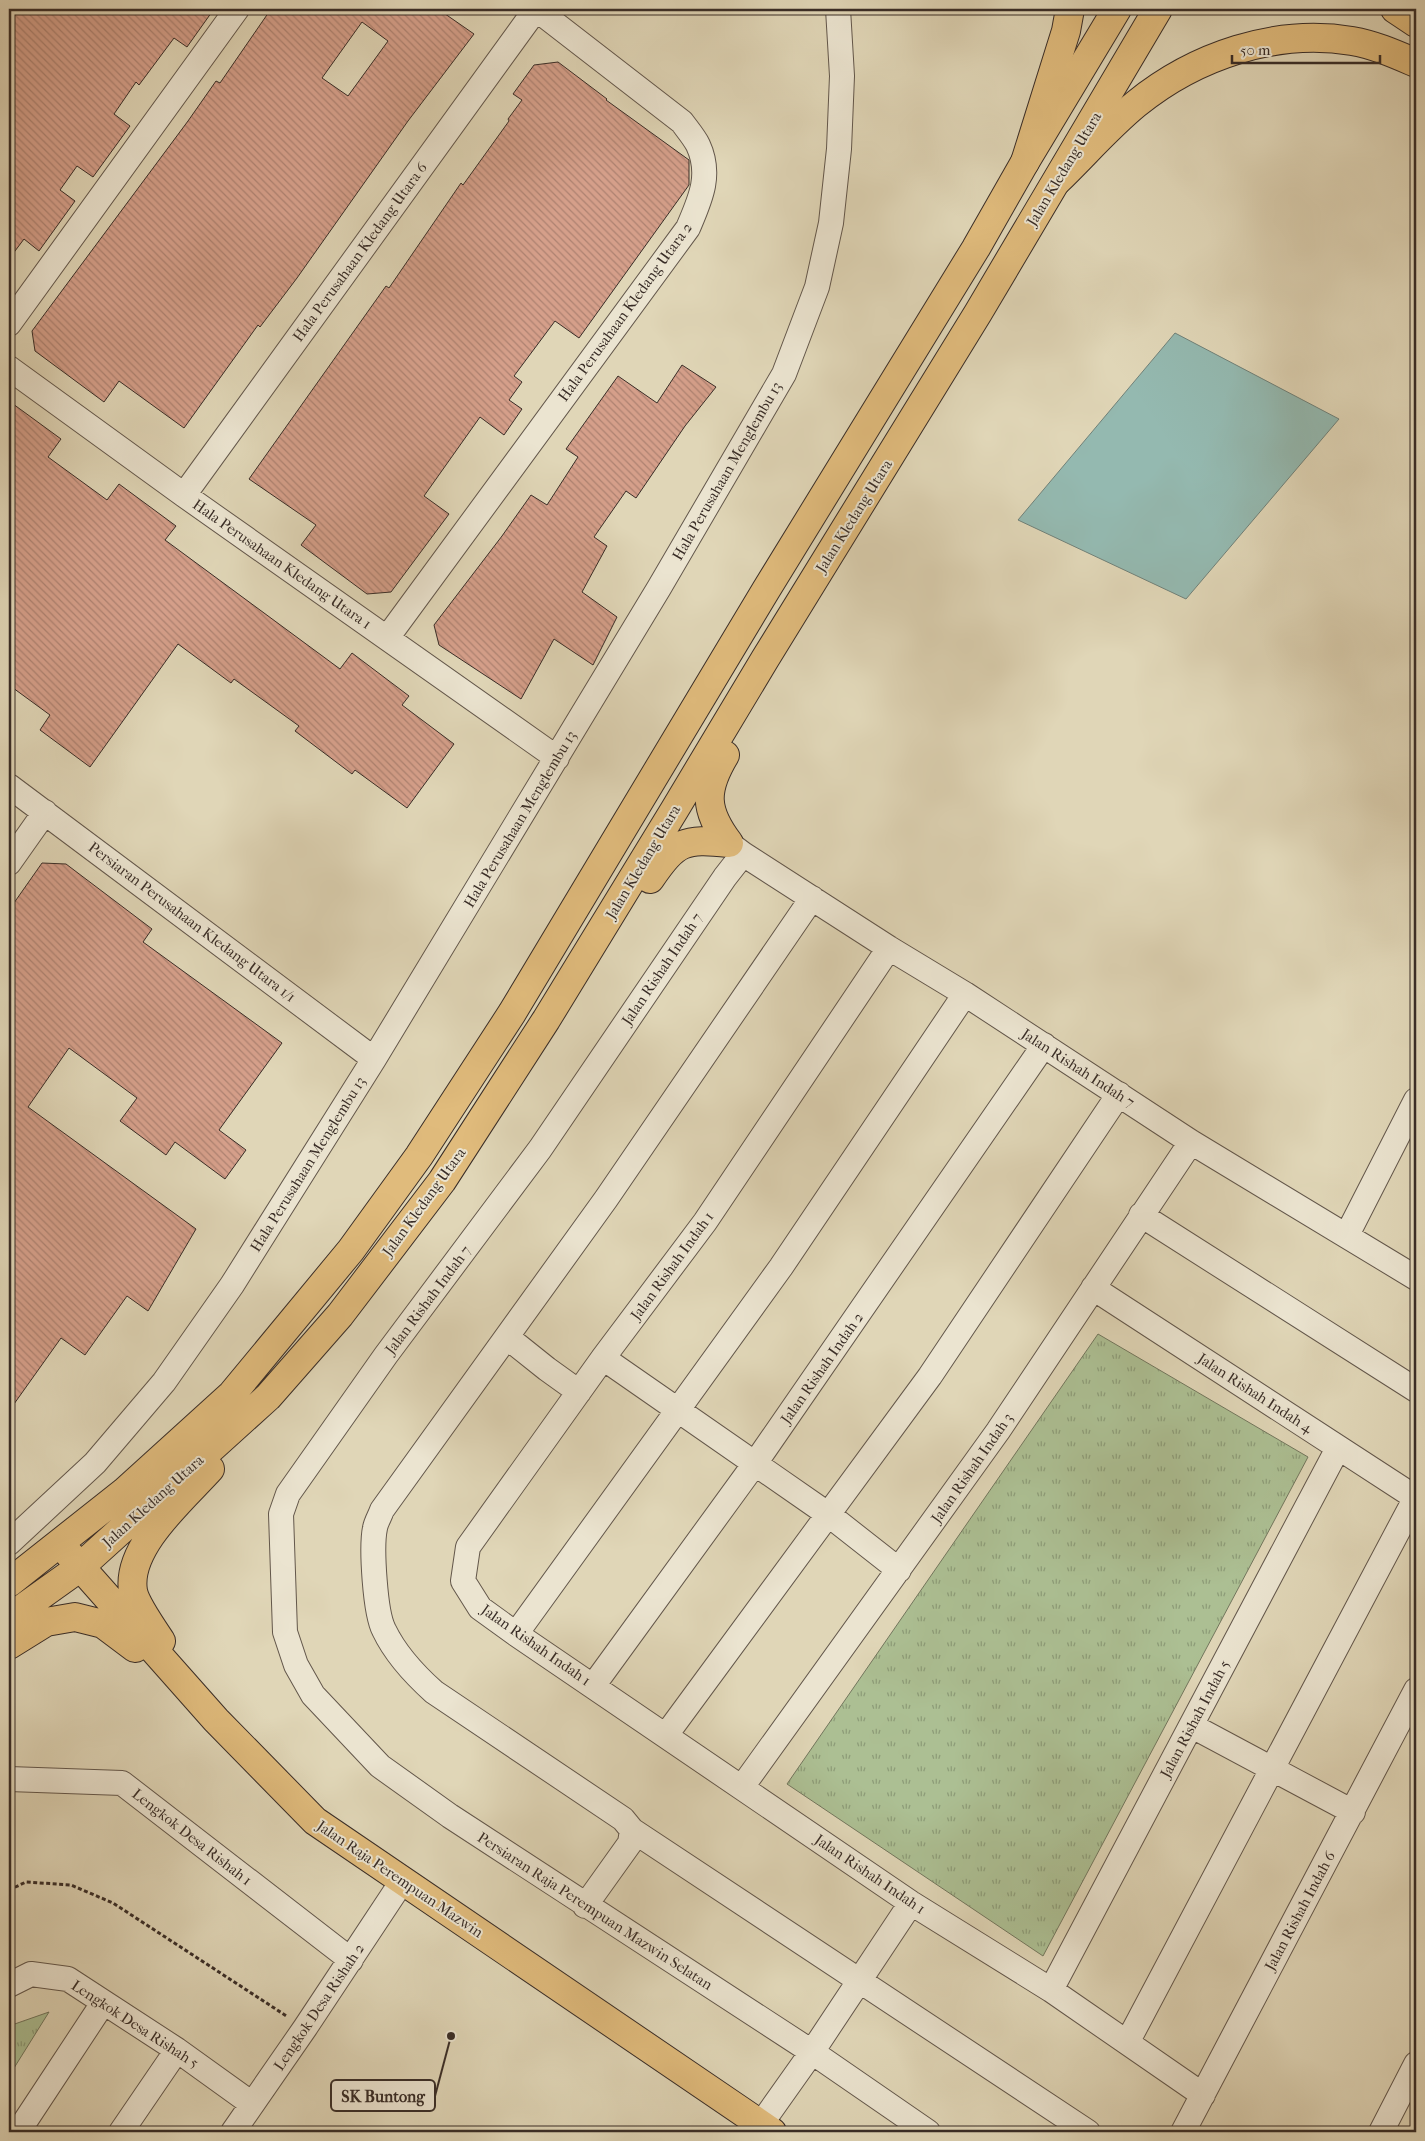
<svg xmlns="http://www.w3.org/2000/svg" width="1425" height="2141" viewBox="0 0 1425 2141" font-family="'IM FELL French Canon',serif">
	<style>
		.grass { fill: url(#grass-tufts); stroke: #72765d }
		.water { fill: #94b9b0; stroke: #708179 }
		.building { fill: url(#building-back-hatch); stroke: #392d27; fill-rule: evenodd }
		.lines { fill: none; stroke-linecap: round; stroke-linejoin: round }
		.minor-casing { stroke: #63574b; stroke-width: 26 }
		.major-casing { stroke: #392d27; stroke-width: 30 }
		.highway-casing { stroke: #392d27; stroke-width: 30 }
		.path { stroke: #392d27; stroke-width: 3; stroke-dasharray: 4 2.5; stroke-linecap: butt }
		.minor { stroke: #ebe4d0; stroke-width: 24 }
		.major { stroke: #e0bb7c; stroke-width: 28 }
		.highway { stroke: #e0bb7c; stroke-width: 28 }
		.labels { text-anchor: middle; stroke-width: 4; stroke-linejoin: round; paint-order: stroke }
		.street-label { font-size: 15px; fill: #392d27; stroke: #ebe4d0 }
		.leader { fill: none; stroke: #392d27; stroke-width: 2 }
		.callout-dot { fill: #392d27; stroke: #ebe4d0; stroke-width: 2 }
		.callout { fill: #ebe4d0; stroke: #392d27; stroke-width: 2 }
		.callout-label { font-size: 16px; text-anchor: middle; font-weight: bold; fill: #392d27 }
	</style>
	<defs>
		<pattern id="grass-tufts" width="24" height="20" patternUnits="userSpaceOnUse" patternTransform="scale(1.25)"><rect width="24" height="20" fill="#acbf93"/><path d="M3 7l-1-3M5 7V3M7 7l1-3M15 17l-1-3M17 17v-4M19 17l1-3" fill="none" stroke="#8d9c78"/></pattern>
		<pattern id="building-back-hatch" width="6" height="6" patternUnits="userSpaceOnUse" patternTransform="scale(1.25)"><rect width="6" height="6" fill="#d59f8a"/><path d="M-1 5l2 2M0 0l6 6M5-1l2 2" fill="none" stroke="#ae8271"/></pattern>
	</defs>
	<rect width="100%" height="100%" fill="#e0d6b7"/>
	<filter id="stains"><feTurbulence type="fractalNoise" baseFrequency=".004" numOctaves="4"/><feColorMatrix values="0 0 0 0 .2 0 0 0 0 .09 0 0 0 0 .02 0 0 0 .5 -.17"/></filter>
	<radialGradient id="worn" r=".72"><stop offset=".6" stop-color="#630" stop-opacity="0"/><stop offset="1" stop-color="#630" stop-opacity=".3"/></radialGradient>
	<path class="grass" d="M1098,1334l210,123 -265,499 -256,-172z
		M49,2012l-40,64v-50z"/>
	<path class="water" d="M1175,333l164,86 -153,180 -168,-79z"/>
	<path class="building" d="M9,9h205l-27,38 -13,-9 -35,47 -3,-3 -22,32 16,12 -37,51 -16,-11 -17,24 15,11 -36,50 -15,-12 -15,20z
		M271,9h167l36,25 -66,87 -111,157 -37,49 -2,-2 -74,103 -65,-47 -15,21 -69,-51 -3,-20 156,-210 28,-40 4,2zM362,22l26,19 -40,55 -26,-18z
		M558,62l49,37 -1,1 83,60v25l-110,153 -24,-17 -41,55 8,6 -13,18 13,9 -18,26 -24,-18 -56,79 25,18 -58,78 -24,2 -66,-49 15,-20 -67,-46 137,-193 3,2 72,-105 2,2 46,-64 -1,-2 14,-19 -9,-6 21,-29z
		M682,365l34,22 -31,39 -49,72 -10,-7 -32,46 13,9 -25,46 35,25 -24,48 -39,-26 -33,60 -82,-54 -5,-20 68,-89 29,-41 16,10 31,-48 -12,-8 52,-73 39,27z
		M9,401l52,38 -13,18 59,43 12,-16 57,42 -11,14 175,129 12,-16 57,43 -7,9 52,39 -47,64 -52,-38 -3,4 -57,-43 4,-5 -65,-47 -3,4 -53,-39 -88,123 -50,-37 10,-15 -41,-30z
		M42,863l24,1 86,65 -9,13 139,101 -63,87 27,20 -21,29 -50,-37 -9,13 -46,-34 17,-23 -68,-50 -41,59 168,122 -48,82 -21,-15 -42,59 -24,-17 -52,73v-501z"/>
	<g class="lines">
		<g class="minor-casing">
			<path id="minor" d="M9,324l228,-315
				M9,368l175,127 373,263
				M184,495l352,-486
				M387,638l301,-410c12,-28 24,-53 10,-83 -4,-8 -11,-16 -16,-23l-146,-113
				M9,786l365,273
				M731,845l12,9 146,94 76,46 226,148 225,136
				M743,854l-18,23 -185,272 -154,206 -98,139 -7,20 4,118 11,33 17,30 67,71 70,50 362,236 116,80
				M9,863l36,-51
				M812,898l-206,301 -224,311c-2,6 -6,12 -7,18 -4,19 0,85 9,102 11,23 31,45 50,62l189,127 9,11 456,302
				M889,948l-184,274 -102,136 -135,189 -5,34 17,27 36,26 395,269 140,87 152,105
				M1141,1215l275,175
				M1347,1235l69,-135
				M1093,1288l323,210
				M507,1337l40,32 32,23
				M603,1358l226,157 70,55
				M9,1543l86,-80 69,-81 68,-97 142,-226 285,-471 125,-214 33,-87 14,-64 8,-74 3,-73 -4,-67
				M516,1634l265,-367 184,-273
				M593,1686l163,-224 288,-417
				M1192,1726l161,86
				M666,1735l264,-359 189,-282
				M9,1779l113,4 229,177
				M742,1787l256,-356 193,-289
				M585,1906l45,-63 2,-13
				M9,1985l22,-11 37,5 109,71 75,54
				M1051,1990l287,-542
				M1128,2041l288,-544
				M761,2124l51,-72 99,-149
				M18,2132l85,-129
				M121,2132l56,-82
				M233,2132l72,-104 98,-148
				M1183,2132l233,-442
				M1381,2132l35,-68"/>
		</g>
		<g class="major-casing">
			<path id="major" d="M725,755c-21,35 -21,55 4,88
				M650,879c26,-38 34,-41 79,-36
				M69,1554l147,166 99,101 457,311
				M9,1583l115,-91 108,-98 119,-144 68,-94 93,-143 254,-423 210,-342 49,-86 92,-153
				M9,1618l70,-50 189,-171 72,-82 102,-134 104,-161 129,-211 90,-150 213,-346 180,-304
				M161,1641c-8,-12 -26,-38 -28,-50 -7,-44 50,-92 77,-122
				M9,1645l37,-23 29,-5 28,7 32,24"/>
		</g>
		<g class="highway-casing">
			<path id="highway" d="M1395,9l21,14
				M1025,162l41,-131 4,-22
				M1057,181c26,-25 51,-54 79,-77 59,-48 140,-76 216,-63 23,4 43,13 64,22"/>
		</g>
		<path class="path" d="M9,1890l17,-8 45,3 42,18 175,114"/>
		<use href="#minor" class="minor"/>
		<use href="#major" class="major"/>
		<use href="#highway" class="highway"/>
	</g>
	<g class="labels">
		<g class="street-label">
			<text transform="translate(1064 169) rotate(-59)" y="5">Jalan Kledang Utara</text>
			<text transform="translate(360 252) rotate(-54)" y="5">Hala Perusahaan Kledang Utara 6</text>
			<text transform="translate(625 312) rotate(-54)" y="5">Hala Perusahaan Kledang Utara 2</text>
			<text transform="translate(727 471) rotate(-60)" y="5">Hala Perusahaan Menglembu 13</text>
			<text transform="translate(854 516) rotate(-58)" y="5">Jalan Kledang Utara</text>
			<text transform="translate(282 564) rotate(35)" y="5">Hala Perusahaan Kledang Utara 1</text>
			<text transform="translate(520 819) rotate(-59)" y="5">Hala Perusahaan Menglembu 13</text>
			<text transform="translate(643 862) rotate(-59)" y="5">Jalan Kledang Utara</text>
			<text transform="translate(192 922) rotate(37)" y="5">Persiaran Perusahaan Kledang Utara 1/1</text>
			<text transform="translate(662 969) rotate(-56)" y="5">Jalan Rishah Indah 7</text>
			<text transform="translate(1078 1068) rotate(33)" y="5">Jalan Rishah Indah 7</text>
			<text transform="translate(308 1164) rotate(-58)" y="5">Hala Perusahaan Menglembu 13</text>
			<text transform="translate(424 1202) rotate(-54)" y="5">Jalan Kledang Utara</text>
			<text transform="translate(672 1266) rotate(-54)" y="5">Jalan Rishah Indah 1</text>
			<text transform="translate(428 1300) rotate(-53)" y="5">Jalan Rishah Indah 7</text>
			<text transform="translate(822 1368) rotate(-55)" y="5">Jalan Rishah Indah 2</text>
			<text transform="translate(1255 1393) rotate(33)" y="5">Jalan Rishah Indah 4</text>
			<text transform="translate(972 1468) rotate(-55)" y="5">Jalan Rishah Indah 3</text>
			<text transform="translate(153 1501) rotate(-42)" y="5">Jalan Kledang Utara</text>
			<text transform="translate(536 1645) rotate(35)" y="5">Jalan Rishah Indah 1</text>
			<text transform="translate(1195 1719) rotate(-62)" y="5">Jalan Rishah Indah 5</text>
			<text transform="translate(192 1837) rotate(38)" y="5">Lengkok Desa Rishah 1</text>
			<text transform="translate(870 1874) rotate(34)" y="5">Jalan Rishah Indah 1</text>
			<text transform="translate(400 1879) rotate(34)" y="5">Jalan Raja Perempuan Mazwin</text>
			<text transform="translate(595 1911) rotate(33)" y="5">Persiaran Raja Perempuan Mazwin Selatan</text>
			<text transform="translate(1300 1911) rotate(-62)" y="5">Jalan Rishah Indah 6</text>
			<text transform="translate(319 2007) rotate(-56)" y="5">Lengkok Desa Rishah 2</text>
			<text transform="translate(135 2024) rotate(33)" y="5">Lengkok Desa Rishah 5</text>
		</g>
	</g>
	<path class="leader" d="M451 2036L435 2096"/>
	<circle class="callout-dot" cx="451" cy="2036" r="5"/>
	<rect class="callout" x="331" y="2080" width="104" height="31" rx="5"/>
	<g class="callout-label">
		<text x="383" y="2102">SK Buntong</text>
	</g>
	<rect width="1425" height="2141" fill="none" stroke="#e0d6b7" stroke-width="30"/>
	<rect x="10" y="10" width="1405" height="2121" fill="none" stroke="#392d27" stroke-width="2.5"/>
	<rect x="15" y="15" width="1395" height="2111" fill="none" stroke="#392d27"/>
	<path d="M1232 55v8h148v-8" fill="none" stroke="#392d27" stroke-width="2.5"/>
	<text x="1240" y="55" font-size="15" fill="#392d27" stroke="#ebe4d0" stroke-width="4" paint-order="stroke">50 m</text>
	<rect width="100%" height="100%" filter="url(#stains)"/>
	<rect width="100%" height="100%" fill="url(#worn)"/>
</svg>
